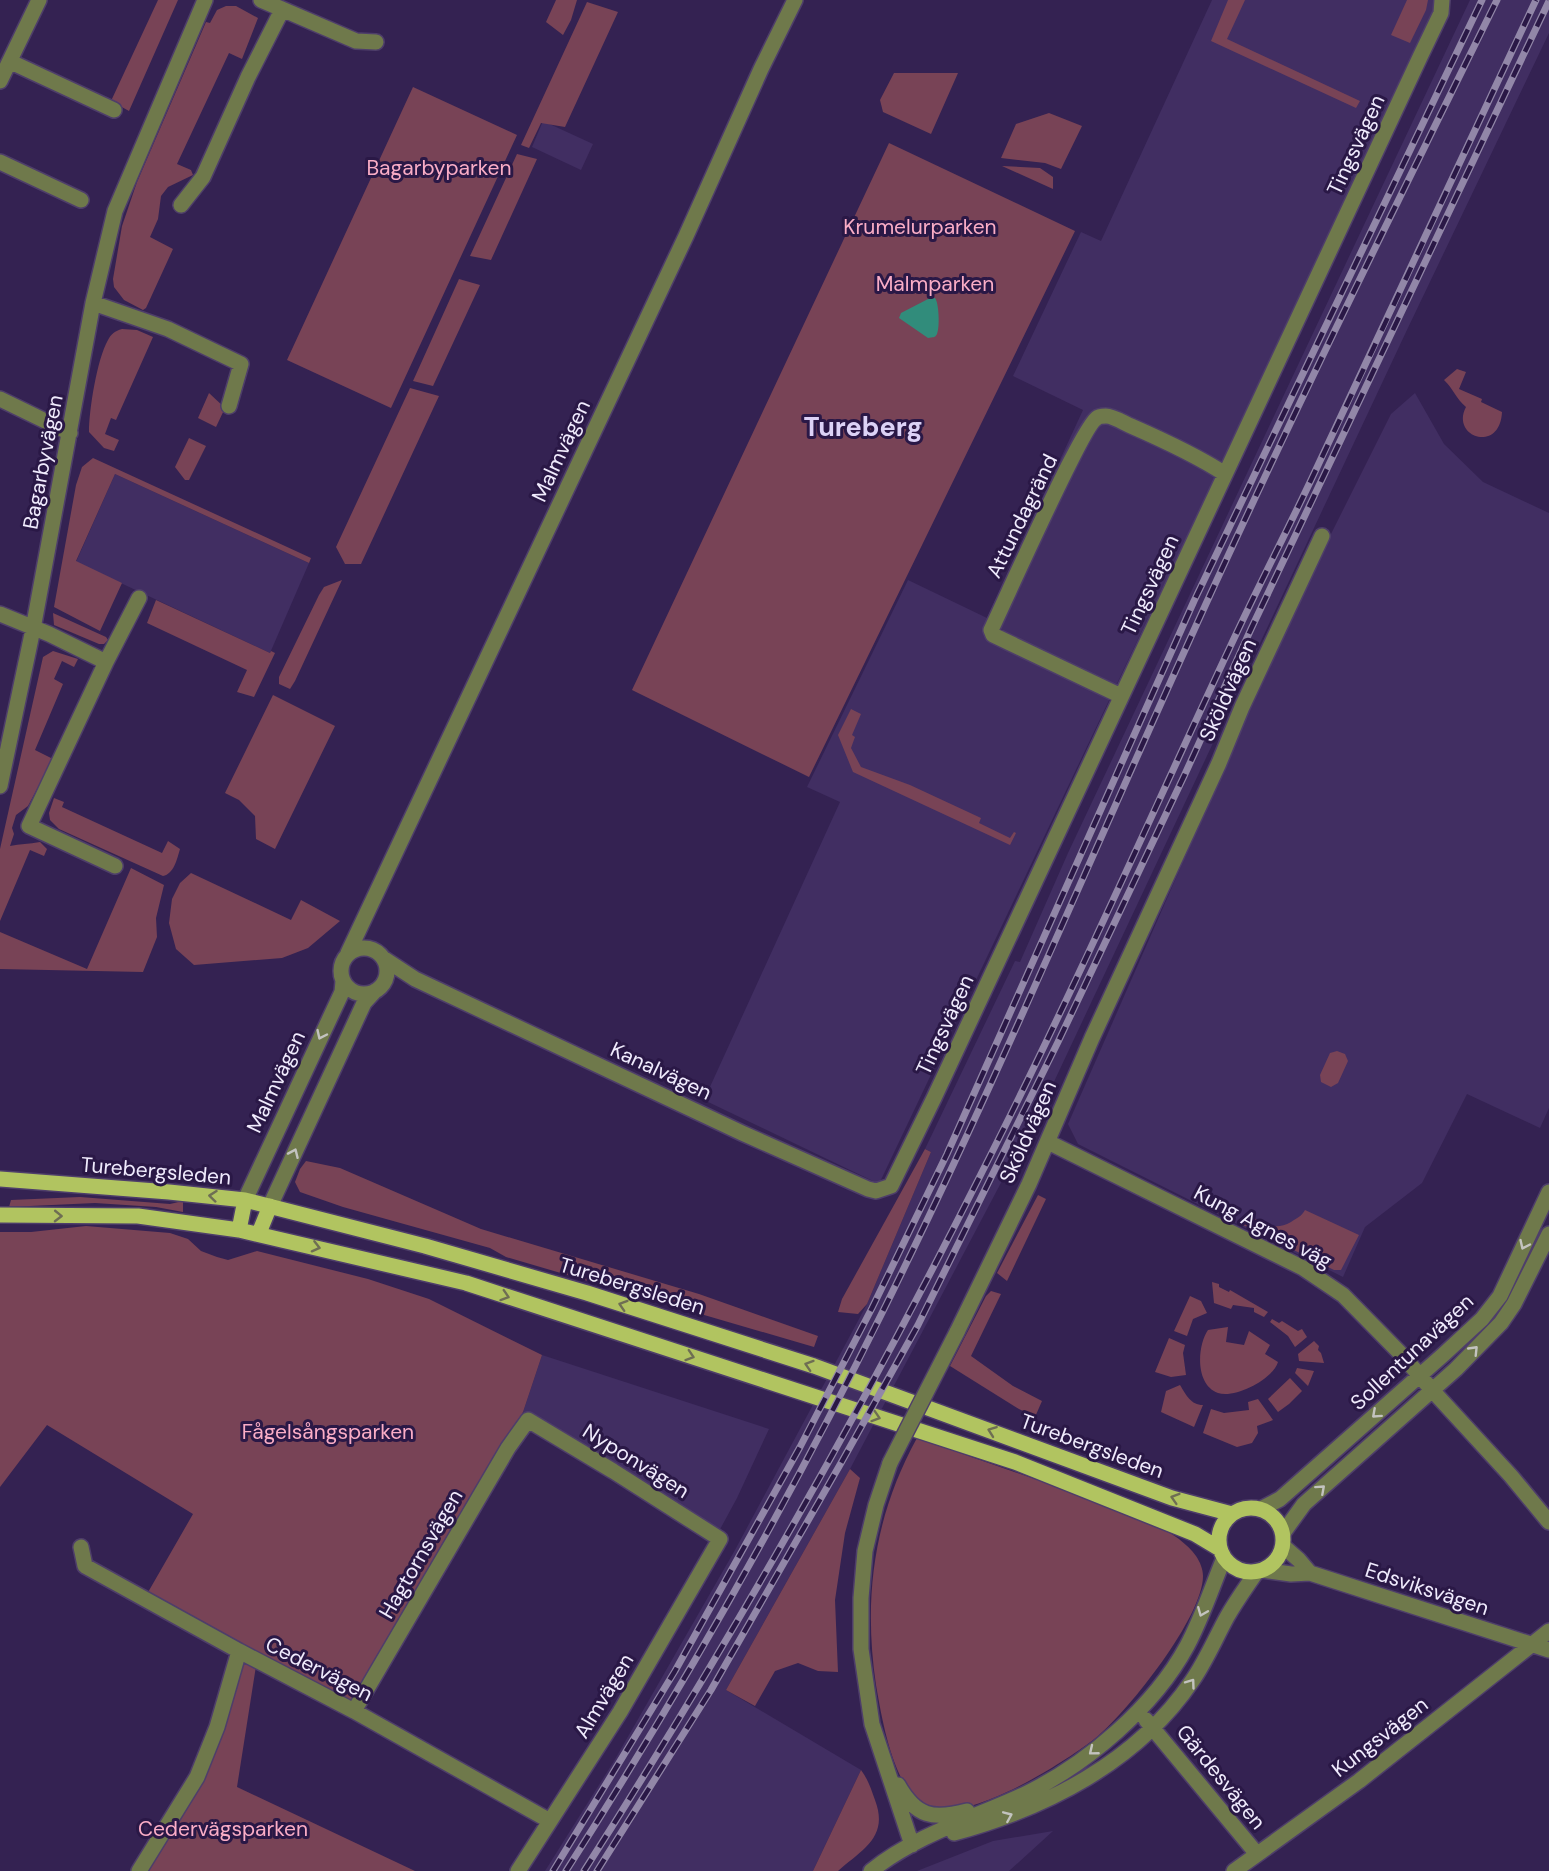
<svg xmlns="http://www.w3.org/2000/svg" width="1549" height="1871" viewBox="0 0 1549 1871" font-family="'DM Sans',sans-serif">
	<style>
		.built { fill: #412e62 }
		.green { fill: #784356 }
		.water { fill: #318c7b }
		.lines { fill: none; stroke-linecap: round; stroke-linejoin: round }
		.minor-casing { stroke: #4e3e6a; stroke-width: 18 }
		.major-casing { stroke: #4e3e6a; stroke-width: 18 }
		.minor { stroke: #6f794b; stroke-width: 15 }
		.major { stroke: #b1c460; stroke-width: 15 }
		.rail-casing { stroke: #9287a8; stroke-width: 7 }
		.rail { stroke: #2a1846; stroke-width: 4.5; stroke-dasharray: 14; stroke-linecap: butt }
		.minor-bridge-casing { stroke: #4e3e6a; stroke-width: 18; stroke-linecap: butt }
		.minor-bridge { stroke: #6f794b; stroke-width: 15 }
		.oneway { stroke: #c3c3bf }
		.oneway2 { stroke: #6e6e53 }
		.labels { text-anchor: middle; stroke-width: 6; stroke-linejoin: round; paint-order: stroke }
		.street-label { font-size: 21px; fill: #f0ebfd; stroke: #2a1846 }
		.park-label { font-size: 21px; fill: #faadc6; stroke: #2a1846 }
		.district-label { font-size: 27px; font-weight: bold; fill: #dcd2f6; stroke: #2a1846 }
	</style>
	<rect width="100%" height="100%" fill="#342252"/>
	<path class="built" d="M1212,0h224l-2,17 -555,1167 -175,-84 136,-298 -33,-15 101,-207 79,38 96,-208 -70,-34 68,-144 20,9z
		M1470,0h79v33l-143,299 -354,754 -202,383 -124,221 135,80 -48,101h-268l69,-110 121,-211 132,-246 64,-152 -6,-3 90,-188 5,1 48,-109z
		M543,121l50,23 -12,26 -49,-23z
		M1415,393l29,51 39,38 66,31v595l-9,20 -73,-34 -45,89 -57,44 -22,50 -265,-133 -10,-20 230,-524 93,-186z
		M115,474l194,89 -39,90 -194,-91z
		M542,1355l227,74 -32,69 -19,35 -195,-121z
		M1053,1831l-44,40h-92l76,-30z"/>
	<path class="green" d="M158,0h20l-49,111 -18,-10z
		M556,0h21l-6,20 -8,15 -17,-13z
		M1228,0h17l-18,39 133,62 -4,7 -145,-67z
		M1407,0h21l-2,10 -16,33 -19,-8z
		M587,2l31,10 -53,115 -24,-4 -12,25 -8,-3z
		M226,6h10l22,12 -16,41 -13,-6 -52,111 14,6 2,5 -25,12 -7,9 -3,23 -8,18 23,12 -27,59 -3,2 -19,-10 -10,-13 -1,-8 9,-53 15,-44 69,-160 4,1 7,-13z
		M894,73h64l-27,61 -48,-22 -3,-12z
		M413,87l104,48 -126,273 -104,-48z
		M1049,113l33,13 -21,43 -16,-6 -44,-5 15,-34z
		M889,143l186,88 -266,546 -177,-87z
		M517,154l20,5 -46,101 -21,-4z
		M1002,166l38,2 13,9v12z
		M459,279l21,6 -47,101 -20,-5z
		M122,329l15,1 16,7 -37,83 -5,-2 -6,16 14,6 -5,11 -10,-3 -15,-16c0,-22 8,-73 19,-92 3,-6 7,-9 14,-11z
		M1457,369l9,3 -7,17 23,10 -1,3 21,10c-2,42 -52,25 -36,-5 -10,-8 -13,-19 -22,-27z
		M410,388l29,8 -78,168h-16l-9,-17z
		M209,393l16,15 -9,19 -18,-9z
		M189,438l17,8 -17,34h-4l-10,-13z
		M93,458l218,100 -2,5 -194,-89 -39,87 46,22 -22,48 -46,-24 22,-122 6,-18z
		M342,580l-47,101 -5,8 -11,-5v-7l40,-82 5,-8z
		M156,600l114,53 1,-2 4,2 -21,44 -17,-5 10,-22 -100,-47z
		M53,613l53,24 2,3 -4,4h-5l-45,-19z
		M53,651l25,8 -4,8 -12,-6 -8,18 9,5 -28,66 18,9 -25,47 -12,9 -4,13 2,6 -4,12c10,-2 19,-2 30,-4l7,7 -3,7 -14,-6 -30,71v-72l43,-192z
		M273,695l62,31 -60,123 -19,-10 -1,-23 -16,-16 -14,-7z
		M851,709l10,5 -9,21 3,2 -4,11 10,19 49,18 71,33 -2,5 31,15 4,-6 2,1 -6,12 -157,-73 -15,-37z
		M54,798l10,4 -2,5 100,46 6,-12 12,8c-3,10 -6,25 -17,27l-104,-47 -9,-9 -1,-7z
		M131,868l33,17 -8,33 1,19 -14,35 -143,-3v-37l87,37z
		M191,873l100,47 10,-20 39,21 -32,27 -26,10 -88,7 -18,-16 -7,-26 3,-24 8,-16z
		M1337,1051l8,3 3,7 -10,22 -7,4 -10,-5 -1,-7 10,-22z
		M925,1149l6,3 -64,152 -9,10 -20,-2 4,-13z
		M306,1161l34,7 141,61 218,65 119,42 -4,11 -308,-90 -16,-9 -147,-41 -43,-15 -5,-10 5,-13z
		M1038,1195l8,4 -39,82 -10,-8z
		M1205,1195l26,13 -5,9 -25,-13z
		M80,1197l90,7 13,-3v11l-27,-5 -61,-4 -86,4 2,-7z
		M1305,1210l54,25 -18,35h-7l-93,-46 5,-10c17,8 27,18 45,8 6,-4 11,-6 14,-12z
		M86,1226l84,7 18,6 13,12 16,6 11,3 29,-9 111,28 61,20 113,56 -19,57 -171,290 -205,-108 46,-80 -146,-89 -47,62v-255h31z
		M1212,1282l7,2v3l10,5 1,-2 38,22 -4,5 -10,-5v-4l-21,-3 -2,4 -17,-6z
		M991,1291l10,3 -30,62 42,30 29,15 -7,16 -16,-8 -69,-43 36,-70z
		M1190,1296l11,5 6,12 -14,6 -6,17 -13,-5z
		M1272,1319l7,4 3,-2 16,10 4,-2 5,8 -12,10 -7,-11 -18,-14z
		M1228,1327l-2,15 18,3 5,-14 21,14 -5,9 13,8c-5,17 -43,37 -60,31 -23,-8 -21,-47 -10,-63z
		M1169,1338l16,7 -2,8 3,22 -15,2 -16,-5z
		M1314,1341l5,5 -1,4 3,3 3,10 -25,-2 -1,-7z
		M1297,1368l17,3 -6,15 -13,-13z
		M1290,1378l12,13 -13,13 -11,8 -10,-13z
		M1180,1385c6,10 11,20 23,20l-9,22 -33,-15 5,-21z
		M1258,1399l15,21 -16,6 1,7 -6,10 -15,4 -34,-14 8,-24 13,4 25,-3 -1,-8z
		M917,1438c40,14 80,28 121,42 42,14 132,39 158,76 4,6 7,13 7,20 0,41 -74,134 -105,160 -30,25 -143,97 -178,67 -28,-23 -38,-84 -44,-118 -13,-88 -2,-169 41,-247z
		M850,1469l10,9 -15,55 -10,67 3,72 -20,-1 -20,-8 -23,8 -20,35 -29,-16z
		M242,1658l14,8 -19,121 178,84h-268l55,-89z
		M861,1770c7,9 10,19 14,30 14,37 -12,49 -37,71h-25z"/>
	<path class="water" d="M930,298h5c4,5 5,29 2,36 -2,4 -4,3 -9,4l-29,-20 2,-5z"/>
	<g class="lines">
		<g class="minor-casing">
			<path id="minor" d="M261,0l95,41 20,1
				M11,62l103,48
				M0,81l39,-81
				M0,162l81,38
				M181,205l22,-28 45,-100 34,-67
				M93,303l75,26 73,35 -12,42
				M0,399l70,34
				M0,614l49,20 57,28 -77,164 86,40
				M106,662l33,-64
				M1121,696l-128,-61 -2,-5c13,-27 92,-205 106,-212 2,-2 6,-2 9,-2 7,0 18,7 25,10 32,14 65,29 94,48
				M0,786l33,-157 60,-326 22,-92 90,-211
				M341 971a23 23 0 1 1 46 0a23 23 0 1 1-46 0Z
				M348,953l338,-717 75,-167 34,-69
				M383,958l32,21 327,154 126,56 8,2 15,-5 43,-88 486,-1041 21,-44 1,-13
				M1048,1142l255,126 40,27 59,60 30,35 79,86 38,46
				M245,1200l97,-208 1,-11
				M270,1206l94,-203 11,-12
				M957,1332l72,-148 63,-146 127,-275 23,-56 80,-171
				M890,1463l-14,42 -11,46 -4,47v51l11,75 40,121
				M1261,1509l19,-10 163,-144 39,-36 18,-23 49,-104
				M1283,1533l21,-29 152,-135 45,-46 13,-19 35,-70
				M1283,1546l16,14 11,13
				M81,1547l4,19 154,85 115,60 196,110
				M1262,1570l29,4 19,-1 239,77
				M354,1711l154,-263 20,-28 85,51 107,68 -100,173 -102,159
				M1146,1720l111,134
				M898,1785c18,32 35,35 69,26
				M954,1833c92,-25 183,-71 238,-152 14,-20 23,-42 35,-64 9,-16 20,-31 30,-46
				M139,1871l58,-94 20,-50 22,-76
				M871,1871c45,-36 102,-53 154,-77 62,-30 129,-87 162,-148 15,-28 25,-59 37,-88
				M1234,1871l125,-90 190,-150"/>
		</g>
		<g class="major-casing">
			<path id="major" d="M0,1179l169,13 76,8 180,46 162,47 227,73 358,132 60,16
				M0,1215l138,1 101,14 227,53 549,179 180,72 25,15
				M239,1230l6,-30
				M259,1233l11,-27
				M1219 1540a32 32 0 1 1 64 0a32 32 0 1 1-64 0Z"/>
		</g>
		<use href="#minor" class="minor"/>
		<use href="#major" class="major"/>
		<g class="rail-casing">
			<path id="rail" d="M553,1871l122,-200 125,-224 72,-139 75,-154 247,-553 288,-601
				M566,1871c115,-180 221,-366 316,-558 115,-232 215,-471 323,-707 93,-204 193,-405 292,-606
				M584,1871c144,-226 277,-458 397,-697 91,-179 172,-363 257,-544 24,-51 50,-101 74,-152 76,-159 149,-319 224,-478
				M597,1871l114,-181 130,-227 77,-138 140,-283 127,-268 66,-145 298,-628"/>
		</g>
		<use href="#rail" class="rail"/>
		<g class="minor-bridge-casing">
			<path id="minor-bridge" d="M890,1463l67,-131"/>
		</g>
		<use href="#minor-bridge" class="minor-bridge"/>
	</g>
	<defs><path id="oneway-chevron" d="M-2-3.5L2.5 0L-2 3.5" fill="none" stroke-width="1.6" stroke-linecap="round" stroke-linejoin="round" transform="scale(1.5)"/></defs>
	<g class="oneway">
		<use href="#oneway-chevron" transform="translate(321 1035) rotate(115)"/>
		<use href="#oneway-chevron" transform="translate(294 1153) rotate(-66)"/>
		<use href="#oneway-chevron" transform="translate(1524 1245) rotate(115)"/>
		<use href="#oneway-chevron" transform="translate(1474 1350) rotate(-46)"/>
		<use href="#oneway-chevron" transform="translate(1376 1414) rotate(138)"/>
		<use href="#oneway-chevron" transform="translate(1321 1489) rotate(-42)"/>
		<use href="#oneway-chevron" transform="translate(1202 1612) rotate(112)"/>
		<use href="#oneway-chevron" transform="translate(1191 1683) rotate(-54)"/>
		<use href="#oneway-chevron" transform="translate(1093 1751) rotate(141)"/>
		<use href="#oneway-chevron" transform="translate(1008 1816) rotate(-23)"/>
	</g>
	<g class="oneway2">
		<use href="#oneway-chevron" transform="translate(213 1196) rotate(-174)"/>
		<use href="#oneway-chevron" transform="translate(58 1216) rotate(1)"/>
		<use href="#oneway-chevron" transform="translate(316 1247) rotate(14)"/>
		<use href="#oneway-chevron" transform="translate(505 1296) rotate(18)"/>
		<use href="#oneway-chevron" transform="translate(623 1305) rotate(-162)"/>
		<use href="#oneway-chevron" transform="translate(690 1356) rotate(18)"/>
		<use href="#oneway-chevron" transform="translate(809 1365) rotate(-162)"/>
		<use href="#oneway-chevron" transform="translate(876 1417) rotate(18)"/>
		<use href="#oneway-chevron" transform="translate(992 1431) rotate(-160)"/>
		<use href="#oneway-chevron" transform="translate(1175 1498) rotate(-163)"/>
	</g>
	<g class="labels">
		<g class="street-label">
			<text transform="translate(1356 145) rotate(-65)" y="7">Tingsvägen</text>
			<text transform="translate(561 451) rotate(-65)" y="7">Malmvägen</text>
			<text transform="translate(43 462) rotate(-79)" y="7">Bagarbyvägen</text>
			<text transform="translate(1022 516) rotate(-64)" y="7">Attundagränd</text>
			<text transform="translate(1150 585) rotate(-65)" y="7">Tingsvägen</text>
			<text transform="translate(1228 690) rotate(-66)" y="7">Sköldvägen</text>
			<text transform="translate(945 1025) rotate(-65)" y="7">Tingsvägen</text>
			<text transform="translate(661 1071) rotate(25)" y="7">Kanalvägen</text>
			<text transform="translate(276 1082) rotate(-65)" y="7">Malmvägen</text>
			<text transform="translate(1028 1132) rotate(-66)" y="7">Sköldvägen</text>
			<text transform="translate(156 1171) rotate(5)" y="7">Turebergsleden</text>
			<text transform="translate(1263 1227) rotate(28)" y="7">Kung Agnes väg</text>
			<text transform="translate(632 1286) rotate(17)" y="7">Turebergsleden</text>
			<text transform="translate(1412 1352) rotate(-43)" y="7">Sollentunavägen</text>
			<text transform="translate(1092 1446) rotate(20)" y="7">Turebergsleden</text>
			<text transform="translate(636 1461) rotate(32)" y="7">Nyponvägen</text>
			<text transform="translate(421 1554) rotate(-60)" y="7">Hagtornsvägen</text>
			<text transform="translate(1427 1589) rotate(18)" y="7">Edsviksvägen</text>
			<text transform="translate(319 1669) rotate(27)" y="7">Cedervägen</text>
			<text transform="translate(604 1696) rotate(-59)" y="7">Almvägen</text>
			<text transform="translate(1380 1737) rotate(-38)" y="7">Kungsvägen</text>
			<text transform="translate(1221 1777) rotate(51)" y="7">Gärdesvägen</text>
		</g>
		<g class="park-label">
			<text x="439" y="175">Bagarbyparken</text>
			<text x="920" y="234">Krumelurparken</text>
			<text x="935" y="291">Malmparken</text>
			<text x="328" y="1439">Fågelsångsparken</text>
			<text x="223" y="1836">Cedervägsparken</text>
		</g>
		<g class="district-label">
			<text x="863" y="436">Tureberg</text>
		</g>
	</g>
</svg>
